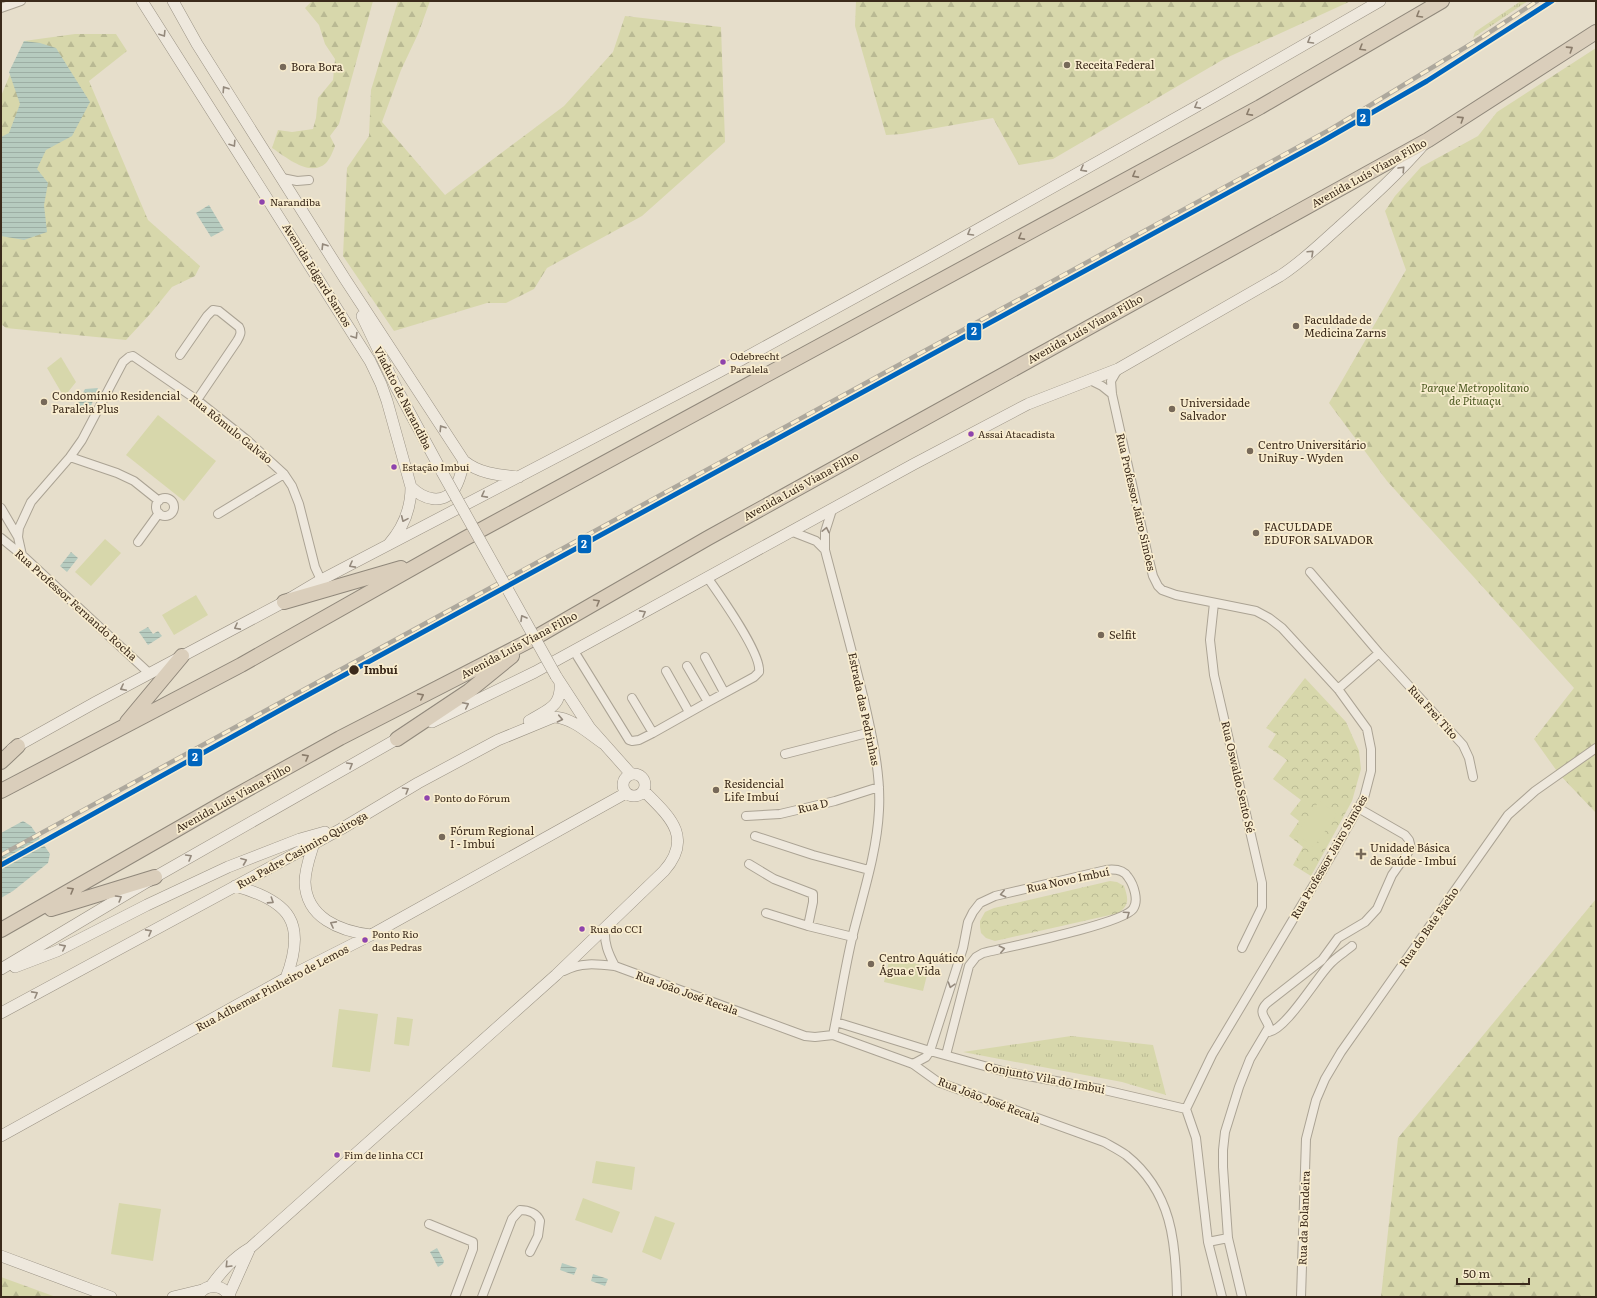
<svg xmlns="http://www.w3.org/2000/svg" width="1597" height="1298" viewBox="0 0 1597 1298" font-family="Literata,serif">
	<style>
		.grass { fill: url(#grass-tufts) }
		.forest { fill: url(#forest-firs) }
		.park { fill: url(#park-crowns) }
		.garden { fill: #d7d7ab }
		.water { fill: url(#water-rules) }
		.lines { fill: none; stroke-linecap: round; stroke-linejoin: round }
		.street-casing { stroke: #aba394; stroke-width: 10 }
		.secondary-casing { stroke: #9a9284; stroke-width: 12 }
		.highway-casing { stroke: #90887b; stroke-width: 16 }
		.street { stroke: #eee8dd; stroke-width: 8 }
		.secondary { stroke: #eee8dd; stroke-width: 11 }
		.highway { stroke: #dacebb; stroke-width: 14 }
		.rail-casing { stroke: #ada89d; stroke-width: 4.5 }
		.rail { stroke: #f9edcf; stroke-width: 3; stroke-dasharray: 9; stroke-linecap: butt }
		.secondary-bridge-casing { stroke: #9a9284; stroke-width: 12; stroke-linecap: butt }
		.secondary-bridge { stroke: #eee8dd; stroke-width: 11 }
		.metro-1-casing { stroke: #f9edcf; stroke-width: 8 }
		.metro-1 { stroke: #0065bd; stroke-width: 5 }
		.oneway { stroke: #8a7c6b }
		.oneway2 { stroke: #94897c }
		.poi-dot { fill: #776959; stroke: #f9edcf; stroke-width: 1.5 }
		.bus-dot { fill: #8e44ad; stroke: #f9edcf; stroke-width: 1.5 }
		.stop-dot { fill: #3b2a1b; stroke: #f9edcf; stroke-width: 1.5 }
		.labels { text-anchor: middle; stroke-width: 3.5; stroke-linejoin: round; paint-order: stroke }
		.bus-label { font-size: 10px; fill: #3b2a1b; stroke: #f9edcf; text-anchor: start }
		.poi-label { font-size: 11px; fill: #3b2a1b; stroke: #f9edcf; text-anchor: start }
		.street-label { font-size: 11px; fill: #3b2a1b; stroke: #f9edcf }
		.park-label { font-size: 11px; font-style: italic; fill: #4b5920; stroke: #f9edcf }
		.stop-label { font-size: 11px; font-weight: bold; fill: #3b2a1b; stroke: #f9edcf; text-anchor: start }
		.line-badge { stroke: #f9edcf; stroke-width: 1.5 }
		.badge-label { font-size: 11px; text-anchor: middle; font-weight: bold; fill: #fff }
	</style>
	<defs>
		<pattern id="grass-tufts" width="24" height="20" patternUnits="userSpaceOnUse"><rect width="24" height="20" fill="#d7d7ab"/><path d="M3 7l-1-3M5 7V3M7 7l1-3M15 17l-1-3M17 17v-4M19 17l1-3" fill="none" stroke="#b9b993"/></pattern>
		<pattern id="forest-firs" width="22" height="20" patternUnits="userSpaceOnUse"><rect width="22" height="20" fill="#d7d7ab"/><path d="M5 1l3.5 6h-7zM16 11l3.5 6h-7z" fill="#b9b993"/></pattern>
		<pattern id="park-crowns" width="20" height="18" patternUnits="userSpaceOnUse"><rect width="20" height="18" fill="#d7d7ab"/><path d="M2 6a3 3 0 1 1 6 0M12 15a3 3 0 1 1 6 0" fill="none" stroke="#b9b993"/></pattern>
		<pattern id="water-rules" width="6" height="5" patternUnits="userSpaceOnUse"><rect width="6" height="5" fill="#b6cbbf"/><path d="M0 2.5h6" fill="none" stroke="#9daea4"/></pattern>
	</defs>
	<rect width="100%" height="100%" fill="#e6decb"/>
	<path class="grass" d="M1521,1h7l-55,37 2,-6z
		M1071,1036l82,9 13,50 -44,-13 -159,-30z"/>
	<path class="forest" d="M312,1h61l-34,123 -9,12 5,10c-2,5 -5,13 -9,17 -16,15 -40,-6 -54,-15l6,-18 14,2 21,-3 3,-11 2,-20 15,-18 2,-21 -10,-15 -6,-19 -14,-17z
		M398,1h32l-12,33 -17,36 -19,52 63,73 119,-89 49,-54 12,-36 96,11 4,115 -83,74 -95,52 -13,21 -28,14h-19l-93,28 -51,-75 4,-88 22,-32 2,-46z
		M856,1h495l-127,58 -171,100 -34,6 -26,-47 -91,16 -16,1 -31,-109z
		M75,34h41l11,17 -38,30 59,139 52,46 -5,10 -23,11 -21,26 -25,27 -120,-12 -5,-4v-228l23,-55z
		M1596,48v765l-37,-39 -25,-35 40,-51 -187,-207 -58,-78 77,-133 -21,-59 10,-15 26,-29 57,-31 19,-24z
		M1596,899v398h-215l17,-159z
		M1,1277l55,20h-55z"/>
	<path class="park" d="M1305,678l41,44 13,29 2,18 -9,32 -41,75 -18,-11 10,-18 -14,-11 10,-15 -9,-7 11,-14 -28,-21 14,-19 -19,-13 8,-13 -10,-6z
		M1110,881l7,1 7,4c4,12 6,18 -5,27l-124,28 -9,-3 -5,-5 -1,-6v-6l5,-9 9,-4z"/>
	<path class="garden" d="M61,357l15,25 -12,15 -17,-29z
		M158,415l58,46 -32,40 -58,-46z
		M105,539l16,14 -30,33 -16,-14z
		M196,595l12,20 -34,20 -12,-20z
		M1319,801l18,13 -23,33 -18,-13z
		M890,957l39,10 -6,24 -39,-9z
		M339,1009l39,5 -8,58 -38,-5z
		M397,1017l16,2 -4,27 -15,-2z
		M596,1161l39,6 -3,23 -40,-7z
		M583,1198l37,14 -8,21 -37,-13z
		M119,1203l42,6 -8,52 -42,-7z
		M655,1216l20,7 -14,37 -19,-8z"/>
	<path class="water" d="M24,41l16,2 16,5 34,54 -18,34 -26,14 -9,19 11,14 -4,22 3,27 -23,8 -23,-4v-99l8,-4 11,-29 -11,-32z
		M209,205l15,25 -13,7 -15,-24z
		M98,388l-9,23 -14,-3 10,-19z
		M71,552l7,6 -11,14 -7,-6z
		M148,627l5,7 5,-3 4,5 -14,9 -9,-13z
		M23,821l8,5 19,28 -2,9 -35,28 -12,7v-65z
		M437,1248l7,13 -1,3 -5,3 -8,-15z
		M562,1263l15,5 -3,7 -14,-5z
		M593,1274l15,5 -3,7 -14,-5z"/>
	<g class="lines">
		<g class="street-casing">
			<path id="street" d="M1,8l20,-7
				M282,178l15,3 12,-1
				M180,355l27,-39 6,-6 6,1 20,16c3,5 1,9 -2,14l-40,59
				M1118,369l-7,12 1,13 36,162 5,20 5,10 4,4 14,5 80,16 13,7 13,10 56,61 29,40 4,20v22l-7,27 -33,58 -119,199 -26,54
				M1090,380l12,6 10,8
				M70,457l47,16 17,8 25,20
				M156 507a9 9 0 1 1 18 0a9 9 0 1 1-18 0Z
				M1,508l17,29
				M832,510l-7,22v18c13,50 27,100 39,150 8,36 17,73 15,110 -2,42 -16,84 -26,124 -8,33 -13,67 -20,101
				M218,514l66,-40
				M793,532l23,9 9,9
				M1,538l21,17 128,119
				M138,542l21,-29
				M22,555l-4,-18 1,-9 12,-26 39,-45 12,-17 41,-78 6,-5 4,-1 64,44 50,40 37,34 8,12 7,18 16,63 6,13
				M1310,572l69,81 84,92 6,13 4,19
				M1214,603l-4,37 4,35 48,208v24l-20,41
				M574,651l55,89 3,1 7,-1 14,-7 55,-31 46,-25 5,-5c3,-18 -40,-78 -52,-95
				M705,657l19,35
				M687,666l21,36
				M666,671l23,41
				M1338,689l41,-36
				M632,698l21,35
				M785,754l86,-22
				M746,816l34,-2 55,-13 44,-14
				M755,836l58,19 56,15
				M749,864l25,15 39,15v8l-5,24
				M766,913l42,13 45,11
				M605,929c-1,14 3,24 10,37
				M564,971c16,-9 33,-7 51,-5l190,70 10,1 18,-2 80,29 25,18 166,60c7,4 15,8 22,13 46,37 50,87 51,142
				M836,1022l94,29 76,21 94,17 86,20
				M1267,1032c17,1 50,-55 63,-68 6,-7 15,-12 22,-18
				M913,1064l13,-7 4,-6 33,-103 5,-26 5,-10 7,-9 15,-7 111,-26c8,-1 17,-1 22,7 6,8 11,24 5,32 -11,15 -125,38 -150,44l-7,4 -7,9 -23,89
				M1186,1109l10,29 12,104 14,55
				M429,1224l44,18v7l-18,48
				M1208,1242l20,-4
				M482,1297l30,-78 8,-9c8,0 17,3 20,11l-2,15 -8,16
				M1242,1297l-14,-59 -5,-71v-17l2,-18 14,-45 11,-28 19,-32c-3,-10 -12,-14 -2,-24l55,-43 16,-22 27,-16 12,-13 15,-34 19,-27 -2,-8 -4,-5 -47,-27
				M1301,1297l5,-158 10,-39 9,-21 16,-27 167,-237 27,-24 61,-43"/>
		</g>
		<g class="secondary-casing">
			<path id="secondary" d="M142,1l228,360 11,23 6,17 24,86c0,21 -8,41 -22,57
				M173,1l24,43 148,235 119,182c16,13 35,14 55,16
				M362,316l35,73 45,83
				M411,487c12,12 32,19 44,1 5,-8 7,-18 9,-27
				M556,676l34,52 41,46
				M529,721c19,-12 33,-14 31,-39
				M432,722l103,-50 379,-208 114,-60 90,-35 162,-93c22,-14 40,-32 59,-49 30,-27 58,-52 85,-83
				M12,749l84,-47 188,-100 37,-22 398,-208 206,-113 290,-163 165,-95
				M623 785a11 11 0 1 1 22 0a11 11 0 1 1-22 0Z
				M314,843c-4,13 -9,26 -9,39 1,36 35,49 66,53
				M235,886c55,15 72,37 51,92
				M15,967l42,-16 90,-46 81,-38 72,-28 25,-7
				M1,969l154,-92 249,-142
				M1,1013l340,-184 77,-46 80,-43 56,-23c19,1 35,17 50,27
				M1,1136l285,-158 85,-43 255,-142
				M1,1256l110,41
				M211,1286c11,-15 22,-28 39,-38l306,-273 108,-104c30,-34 5,-55 -20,-80
				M229,1295l21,-47
				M173,1297l29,-7
				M197,1297c8,-14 25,-14 33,0"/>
		</g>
		<g class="highway-casing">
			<path id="highway" d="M284,602l117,-34
				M127,722l55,-66
				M397,739l72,-48 43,-35
				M1,762l17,-16
				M1,791l240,-126 223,-126 796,-432 182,-106
				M51,909l104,-32
				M1,930l229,-131 110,-61 191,-98 177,-102 720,-398 168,-108"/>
		</g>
		<use href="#street" class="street"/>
		<use href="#secondary" class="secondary"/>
		<use href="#highway" class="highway"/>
		<g class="rail-casing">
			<path id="rail" d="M1,855l1330,-726 153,-93 53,-35"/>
		</g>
		<use href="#rail" class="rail"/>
		<g class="secondary-bridge-casing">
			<path id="secondary-bridge" d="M442,472l114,204"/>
		</g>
		<use href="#secondary-bridge" class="secondary-bridge"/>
		<g class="metro-1-casing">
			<path id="metro-1" d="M1,865l292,-162 1028,-561 106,-61 125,-80"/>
		</g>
		<use href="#metro-1" class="metro-1"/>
	</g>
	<defs><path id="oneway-chevron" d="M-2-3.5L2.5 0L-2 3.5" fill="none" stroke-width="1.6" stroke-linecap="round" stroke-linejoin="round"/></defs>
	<g class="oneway">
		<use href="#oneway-chevron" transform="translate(1419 15) rotate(149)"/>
		<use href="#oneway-chevron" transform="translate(1362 48) rotate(150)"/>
		<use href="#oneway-chevron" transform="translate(1570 49) rotate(-33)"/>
		<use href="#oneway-chevron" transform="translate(1249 113) rotate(151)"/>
		<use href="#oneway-chevron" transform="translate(1461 119) rotate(-33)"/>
		<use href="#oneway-chevron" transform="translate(1135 175) rotate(151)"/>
		<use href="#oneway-chevron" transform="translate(1021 237) rotate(151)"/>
		<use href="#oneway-chevron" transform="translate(597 602) rotate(-30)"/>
		<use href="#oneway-chevron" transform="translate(421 696) rotate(-27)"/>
		<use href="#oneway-chevron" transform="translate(306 757) rotate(-29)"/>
		<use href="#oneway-chevron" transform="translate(71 890) rotate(-30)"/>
	</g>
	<g class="oneway2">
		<use href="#oneway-chevron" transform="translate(163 34) rotate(58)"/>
		<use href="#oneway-chevron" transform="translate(1310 41) rotate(150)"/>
		<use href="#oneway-chevron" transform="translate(225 89) rotate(-123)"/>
		<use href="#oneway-chevron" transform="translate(1197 106) rotate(151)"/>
		<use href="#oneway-chevron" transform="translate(233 144) rotate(57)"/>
		<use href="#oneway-chevron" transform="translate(1083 169) rotate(151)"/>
		<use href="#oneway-chevron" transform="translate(1402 169) rotate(-47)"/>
		<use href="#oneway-chevron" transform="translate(970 233) rotate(150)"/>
		<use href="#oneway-chevron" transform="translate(324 246) rotate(-122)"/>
		<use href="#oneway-chevron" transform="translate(1311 253) rotate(-43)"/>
		<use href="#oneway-chevron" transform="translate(355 336) rotate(58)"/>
		<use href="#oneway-chevron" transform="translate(442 428) rotate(-123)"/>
		<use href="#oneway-chevron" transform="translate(484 495) rotate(152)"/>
		<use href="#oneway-chevron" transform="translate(404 519) rotate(114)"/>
		<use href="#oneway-chevron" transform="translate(826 530) rotate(-78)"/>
		<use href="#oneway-chevron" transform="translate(352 565) rotate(152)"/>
		<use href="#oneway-chevron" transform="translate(643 613) rotate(-29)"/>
		<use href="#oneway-chevron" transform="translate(523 618) rotate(-120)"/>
		<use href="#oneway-chevron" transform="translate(237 627) rotate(152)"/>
		<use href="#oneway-chevron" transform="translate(123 688) rotate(153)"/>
		<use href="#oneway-chevron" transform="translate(466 705) rotate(-26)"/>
		<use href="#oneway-chevron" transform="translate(560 719) rotate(12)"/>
		<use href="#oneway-chevron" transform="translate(350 765) rotate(-30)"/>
		<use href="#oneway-chevron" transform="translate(406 790) rotate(-31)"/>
		<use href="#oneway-chevron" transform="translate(189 857) rotate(-30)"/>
		<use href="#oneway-chevron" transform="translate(244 861) rotate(-22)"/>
		<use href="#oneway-chevron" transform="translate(1003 894) rotate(167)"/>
		<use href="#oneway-chevron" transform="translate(119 898) rotate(-31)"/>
		<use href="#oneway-chevron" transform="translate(271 901) rotate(33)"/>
		<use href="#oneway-chevron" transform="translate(1127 914) rotate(-35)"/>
		<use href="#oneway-chevron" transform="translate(333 924) rotate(-152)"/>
		<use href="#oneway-chevron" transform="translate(149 932) rotate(-29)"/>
		<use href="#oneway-chevron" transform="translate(63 947) rotate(-27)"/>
		<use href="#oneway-chevron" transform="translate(1002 949) rotate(-13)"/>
		<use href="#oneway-chevron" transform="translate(951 985) rotate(107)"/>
		<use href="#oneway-chevron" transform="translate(35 994) rotate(-29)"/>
		<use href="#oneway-chevron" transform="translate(228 1265) rotate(134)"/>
	</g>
	<g class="poi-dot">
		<circle cx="1067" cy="65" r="4"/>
		<circle cx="283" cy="67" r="4"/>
		<circle cx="1296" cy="326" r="4"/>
		<circle cx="44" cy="402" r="4"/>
		<circle cx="1172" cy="409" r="4"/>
		<circle cx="1250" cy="451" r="4"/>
		<circle cx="1256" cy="533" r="4"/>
		<circle cx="1101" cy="635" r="4"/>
		<circle cx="716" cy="790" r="4"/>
		<circle cx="442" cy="837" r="4"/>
		<path d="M1359 848h4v4h4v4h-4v4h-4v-4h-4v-4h4z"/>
		<circle cx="871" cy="964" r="4"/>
	</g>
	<g class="bus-dot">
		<circle cx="262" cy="202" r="3.5"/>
		<circle cx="723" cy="362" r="3.5"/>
		<circle cx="971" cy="434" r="3.5"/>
		<circle cx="394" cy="467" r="3.5"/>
		<circle cx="427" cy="798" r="3.5"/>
		<circle cx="582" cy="929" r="3.5"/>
		<circle cx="365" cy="940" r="3.5"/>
		<circle cx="337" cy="1155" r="3.5"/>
	</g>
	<circle class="stop-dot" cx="354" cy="670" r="5.5"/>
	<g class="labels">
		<g class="bus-label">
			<text x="270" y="206">Narandiba</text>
			<text x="730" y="360">Odebrecht<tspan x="730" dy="13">Paralela</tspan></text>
			<text x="978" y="438">Assai Atacadista</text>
			<text x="402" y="471">Estação Imbuí</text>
			<text x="434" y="802">Ponto do Fórum</text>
			<text x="590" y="933">Rua do CCI</text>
			<text x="372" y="938">Ponto Rio<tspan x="372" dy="13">das Pedras</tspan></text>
			<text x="344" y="1159">Fim de linha CCI</text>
		</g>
		<g class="poi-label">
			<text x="1075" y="69">Receita Federal</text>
			<text x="291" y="71">Bora Bora</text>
			<text x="1304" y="324">Faculdade de<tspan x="1304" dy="13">Medicina Zarns</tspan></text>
			<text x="52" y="400">Condomínio Residencial<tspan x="52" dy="13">Paralela Plus</tspan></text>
			<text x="1180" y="407">Universidade<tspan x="1180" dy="13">Salvador</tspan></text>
			<text x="1258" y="449">Centro Universitário<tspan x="1258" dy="13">UniRuy - Wyden</tspan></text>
			<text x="1264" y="531">FACULDADE<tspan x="1264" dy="13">EDUFOR SALVADOR</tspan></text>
			<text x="1109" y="639">Selfit</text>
			<text x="724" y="788">Residencial<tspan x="724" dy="13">Life Imbuí</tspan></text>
			<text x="450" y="835">Fórum Regional<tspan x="450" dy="13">I - Imbuí</tspan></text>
			<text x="1370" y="852">Unidade Básica<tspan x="1370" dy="13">de Saúde - Imbuí</tspan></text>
			<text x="879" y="962">Centro Aquático<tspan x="879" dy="13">Água e Vida</tspan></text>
		</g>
		<g class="street-label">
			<text transform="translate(1369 173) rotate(-29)" y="4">Avenida Luís Viana Filho</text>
			<text transform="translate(317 275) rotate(58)" y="4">Avenida Edgard Santos</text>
			<text transform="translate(1085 329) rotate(-29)" y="4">Avenida Luís Viana Filho</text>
			<text transform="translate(403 398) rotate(63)" y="4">Viaduto de Narandiba</text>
			<text transform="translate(231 429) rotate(39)" y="4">Rua Rômulo Galvão</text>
			<text transform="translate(801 486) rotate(-29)" y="4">Avenida Luís Viana Filho</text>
			<text transform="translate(1136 502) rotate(77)" y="4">Rua Professor Jairo Simões</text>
			<text transform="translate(76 605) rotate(42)" y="4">Rua Professor Fernando Rocha</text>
			<text transform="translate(519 645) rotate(-28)" y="4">Avenida Luís Viana Filho</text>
			<text transform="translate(864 709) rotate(78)" y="4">Estrada das Pedrinhas</text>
			<text transform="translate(1433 712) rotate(48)" y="4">Rua Frei Tito</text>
			<text transform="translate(1238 777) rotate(77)" y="4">Rua Oswaldo Sento Sé</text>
			<text transform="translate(233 798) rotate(-29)" y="4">Avenida Luís Viana Filho</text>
			<text transform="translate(813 806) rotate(-13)" y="4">Rua D</text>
			<text transform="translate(302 850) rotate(-29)" y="4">Rua Padre Casimiro Quiroga</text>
			<text transform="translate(1329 857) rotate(-60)" y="4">Rua Professor Jairo Simões</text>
			<text transform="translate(1068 880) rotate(-12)" y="4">Rua Novo Imbuí</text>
			<text transform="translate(1429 927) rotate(-55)" y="4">Rua do Bate Facho</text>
			<text transform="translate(272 988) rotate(-28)" y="4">Rua Adhemar Pinheiro de Lemos</text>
			<text transform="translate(687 993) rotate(20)" y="4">Rua João José Recala</text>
			<text transform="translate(1045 1078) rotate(11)" y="4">Conjunto Vila do Imbui</text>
			<text transform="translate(989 1100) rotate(21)" y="4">Rua João José Recala</text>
			<text transform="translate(1304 1218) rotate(-88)" y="4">Rua da Bolandeira</text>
		</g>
		<g class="park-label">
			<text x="1475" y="392">Parque Metropolitano<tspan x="1475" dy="13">de Pituaçu</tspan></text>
		</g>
		<g class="stop-label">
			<text x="364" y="674">Imbuí</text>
		</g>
	</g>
	<g class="line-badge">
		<rect x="1356" y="108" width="15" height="19" rx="4" fill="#0065bd"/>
		<rect x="966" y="322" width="16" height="19" rx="4" fill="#0065bd"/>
		<rect x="577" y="534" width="15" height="20" rx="4" fill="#0065bd"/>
		<rect x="187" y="748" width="16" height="19" rx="4" fill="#0065bd"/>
	</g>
	<g class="badge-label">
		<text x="1363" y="122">2</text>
		<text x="974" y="335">2</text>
		<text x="584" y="548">2</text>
		<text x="195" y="761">2</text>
	</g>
	<rect width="1597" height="1298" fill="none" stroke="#3b2a1b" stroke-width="4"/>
	<path d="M1457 1278v6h72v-6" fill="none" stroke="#3b2a1b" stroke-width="2"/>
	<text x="1463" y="1278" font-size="12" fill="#3b2a1b" stroke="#f9edcf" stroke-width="3" paint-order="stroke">50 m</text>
</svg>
